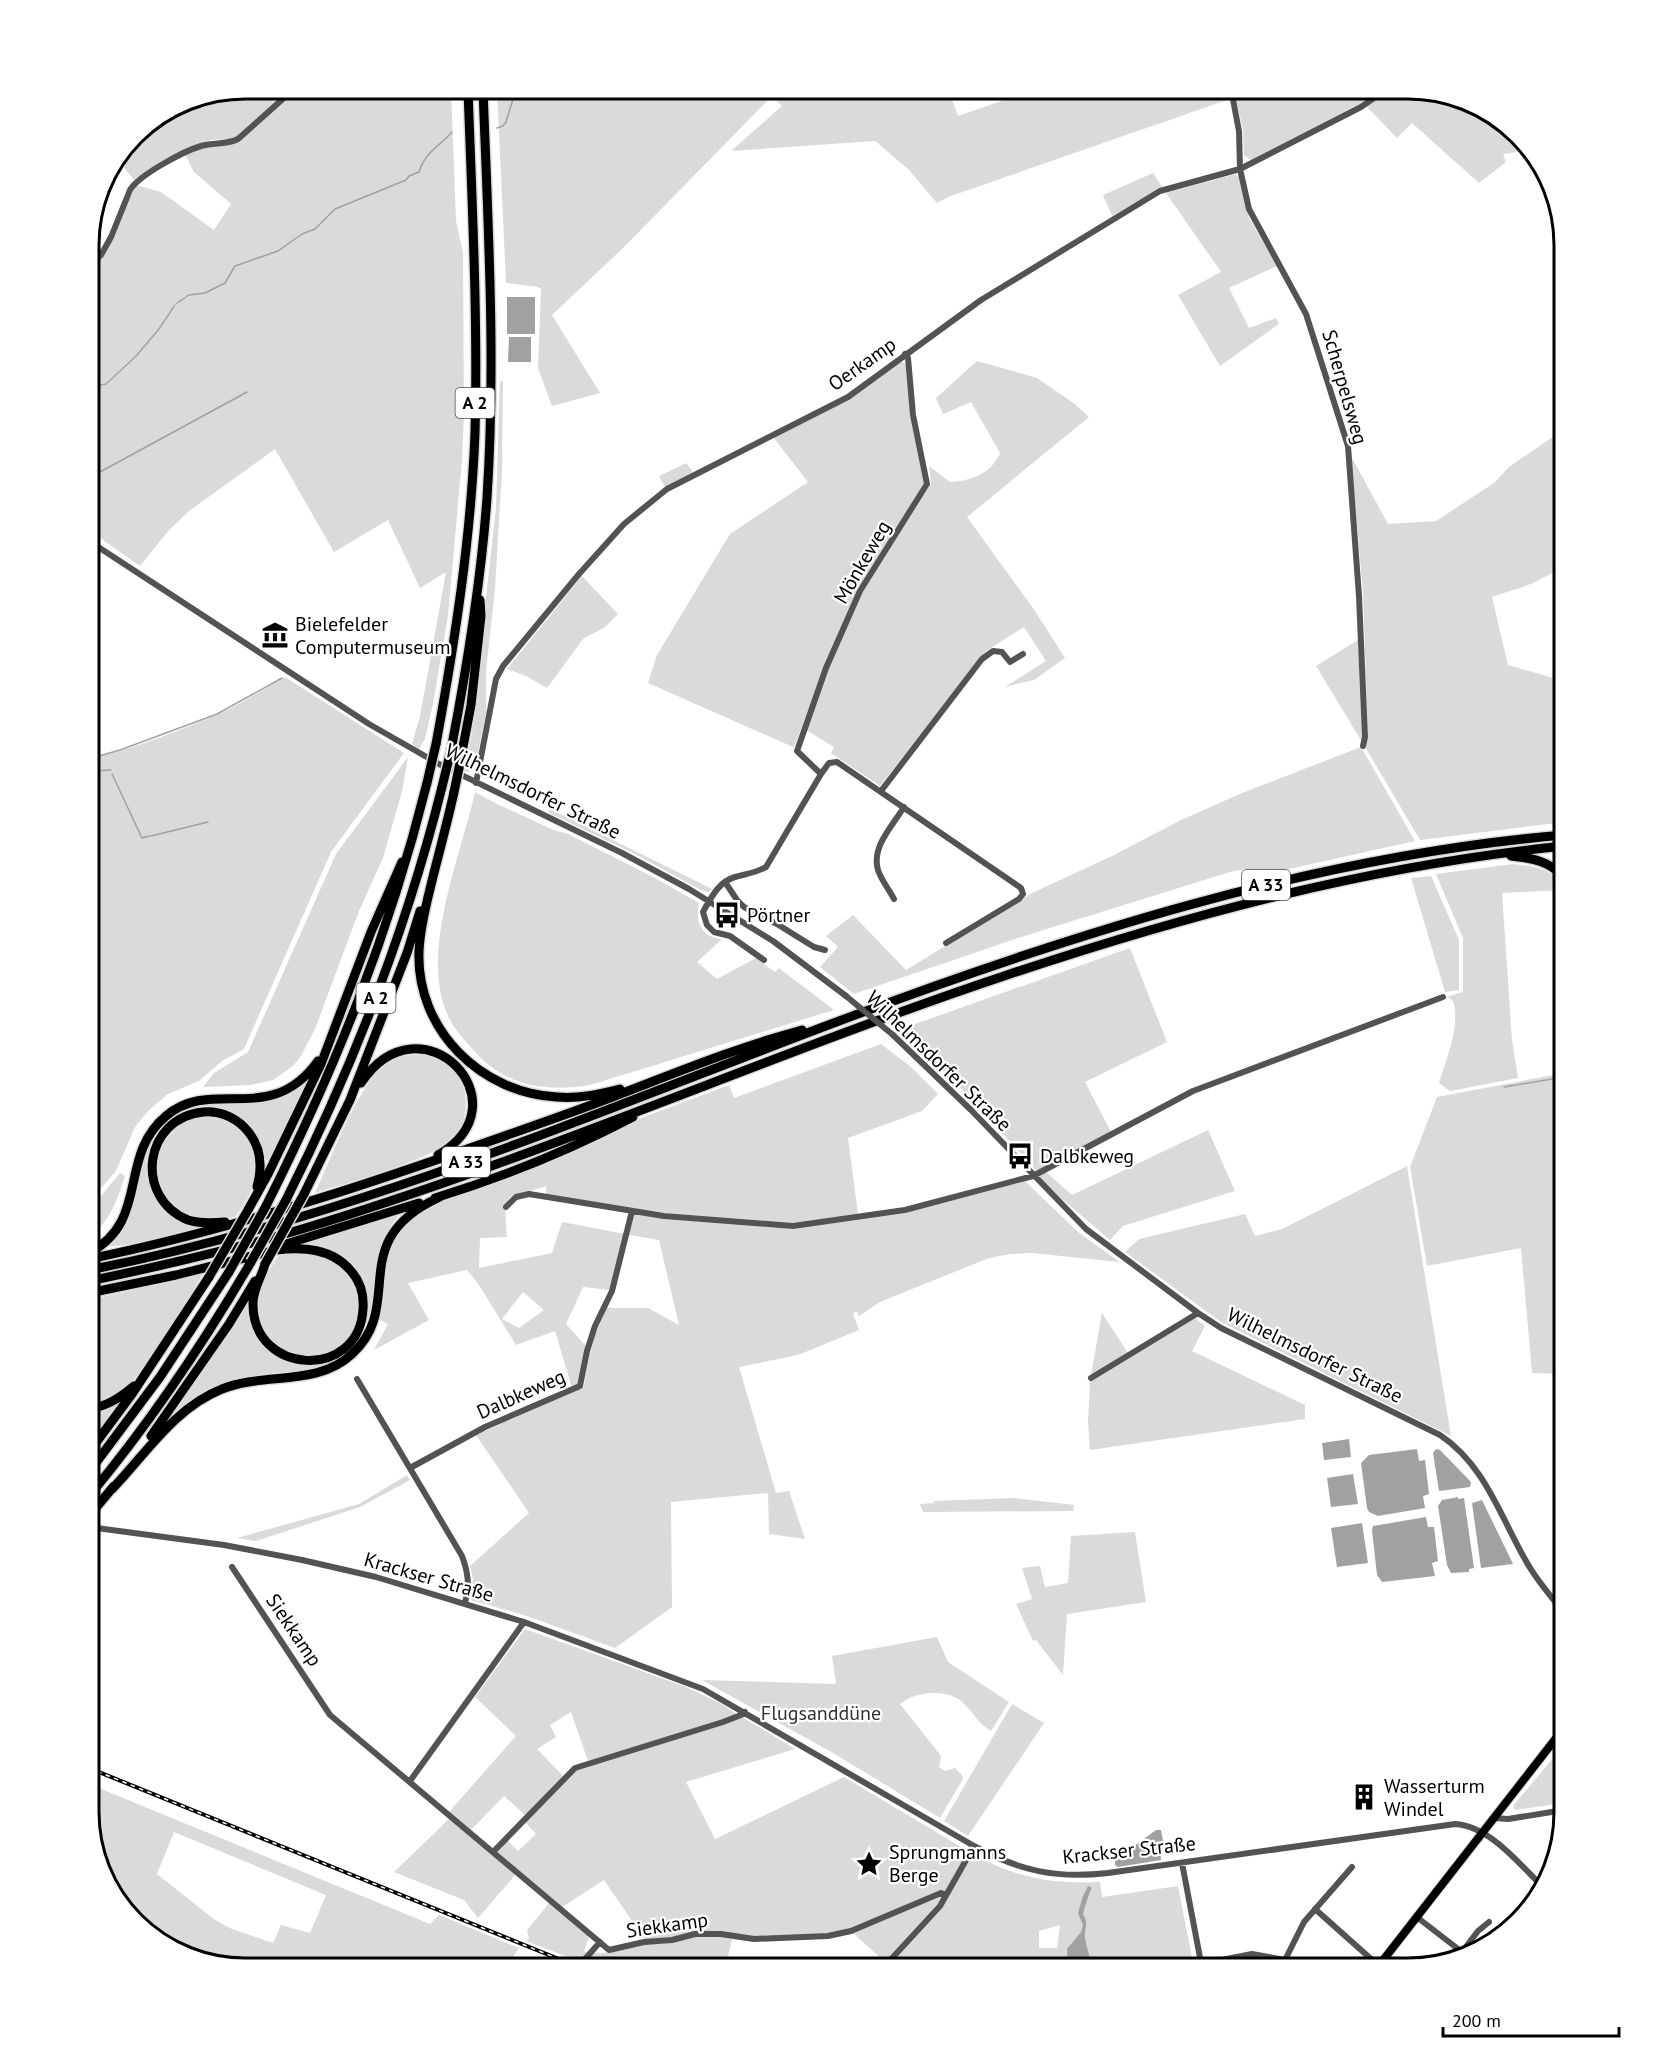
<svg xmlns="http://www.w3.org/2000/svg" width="1653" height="2057" viewBox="0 0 1653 2057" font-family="'PT Sans',sans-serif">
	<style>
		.green { fill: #dadada; fill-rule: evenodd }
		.water { fill: #a1a1a1 }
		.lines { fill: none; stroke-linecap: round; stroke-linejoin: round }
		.stream { stroke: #a1a1a1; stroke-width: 1.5 }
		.major-casing { stroke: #dbdbdb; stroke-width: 10 }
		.highway-casing { stroke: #dbdbdb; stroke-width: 12 }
		.minor { stroke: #535353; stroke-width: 6 }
		.major { stroke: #000; stroke-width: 8 }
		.highway { stroke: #000; stroke-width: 9 }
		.rail-casing { stroke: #000; stroke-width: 4 }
		.rail { stroke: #fff; stroke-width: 1.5; stroke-dasharray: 4.5; stroke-linecap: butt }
		.highway-bridge-casing { stroke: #dbdbdb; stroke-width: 12; stroke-linecap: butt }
		.minor-bridge { stroke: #535353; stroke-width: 6 }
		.highway-bridge { stroke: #000; stroke-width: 9 }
		.labels { text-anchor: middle; stroke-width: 4.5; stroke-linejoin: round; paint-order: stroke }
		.shield { fill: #fff; stroke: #4c4c4c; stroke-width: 1.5 }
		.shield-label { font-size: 18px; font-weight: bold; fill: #000 }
		.street-label { font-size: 20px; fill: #000; stroke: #fff }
		.poi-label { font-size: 20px; fill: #000; stroke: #fff; text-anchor: start }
		.park-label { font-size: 20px; fill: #313131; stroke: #fff }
		.rim { fill: none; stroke: #000; stroke-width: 3 }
	</style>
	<rect width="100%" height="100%" fill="#fff"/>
	<path class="green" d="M245,89h31l7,7 8,-7h160l5,132 7,31 1,163 -2,45 -14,156 -15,88 -8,35 -6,10 -7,-5 8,-28 26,-144 -26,16 -32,-68 -54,32 -59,-103 -86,62 -20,19 -29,36 -51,-36v-142l18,-4c26,-25 50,-50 70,-80h-1l-17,25 -23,26 -30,28 -4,2 -13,1v-117l13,-11 34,-73 25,7 53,38 17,-26 -37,-32 -9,-17 20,-8 32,-4 30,-26v-6l-32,28 -24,1 -13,4 -64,36 -17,-21 24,-32 44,-27z
		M497,89h451l10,27 78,-27h192l2,10 -282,98 -11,6 -29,-34 -33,-28 -144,10 51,-45 -10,-10 -150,153 -70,66 48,78 -48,13 -14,-38 3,-79 -3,-2 -32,-4z
		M1234,89h148l-21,14 -110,57 -7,-5 -1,-25z
		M1392,89h26l68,20 44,41 -27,4 3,8 -27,21 -67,-60 -15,15 -31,-32z
		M1153,173l9,14 -50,29 -9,-21z
		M1236,174l4,5 9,39 28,48 -48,22 20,40 27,-10 3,6 -59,42 -42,-71 43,-23 -55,-79z
		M977,361l60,17 38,26 14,13 -122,100 68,94 30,47 -31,22 -29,7 41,-26 -22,-34 -38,24 -106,135 -49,-33 3,-6 -28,-17 22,-61 35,-77 68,-108 -2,-18 21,16c21,-1 41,-8 50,-29l-29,-51 -28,12 -7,-16z
		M901,362l4,1 6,52 14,67 -66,107 -35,78 -29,78 -2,2 -145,-64 9,-28 73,-121 78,-52 -35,-45 78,-39z
		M500,381h3l-1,89 -7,119 -9,82v42l-11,55 -3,3 -7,1 12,-68 4,-62 15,-134z
		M1564,429v138l-33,17 -39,13 16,68 52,15 4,-2v144l-144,18 -56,-95 4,-7 -5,-145 -12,-137 37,68 48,-3 58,-38 15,-16z
		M686,463l7,9 -28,15 -6,-11z
		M582,576l36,38 -13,13 -22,12 -36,49 -21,-12 -19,-7z
		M1358,640l4,102 -46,-76z
		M285,677l119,76 -73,99 -87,197 -22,12 -23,20 -31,13 -19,16 -14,17 -19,44 -27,31v-446c17,5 106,-32 127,-41 24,-10 46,-26 69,-38z
		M1361,747l54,94 -166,37 -3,-9 -13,2 -215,67 -164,56 -34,-27 18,-20 -12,-11 27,-21 53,55 126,-77 82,-38 67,-35 61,-27z
		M408,757l-6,34 -19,67 -24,53 -44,118 -14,27 -8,10 -20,14 -23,5 -47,2 11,-14 34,-21 88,-198z
		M475,792l22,12 59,27 10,2 87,44 46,26c-4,19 2,34 23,36l-25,23 20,17 39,-21 19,14 4,-4 55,42 -244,75c-43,7 -82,2 -113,-31 -10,-11 -21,-22 -28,-36 -31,-63 12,-162 26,-226z
		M548,808l164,81 -4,3 -7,-2 -68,-37 -84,-40z
		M1513,864c22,2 36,4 51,21v5l-62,3 10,147 6,38 -68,13 -11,-8c7,-24 22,-57 14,-82l-5,-4 -5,1 20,-6v-54l-27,-64z
		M1431,876l28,64v50l-14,2 -34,-114z
		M1130,948l37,94 -82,40 26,50 -74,39c-45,-48 -87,-98 -136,-142z
		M881,1044l30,23 27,27 -16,17 -74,27 10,76 -64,9 -127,-10 -121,-18v-9c-42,14 -43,2 -39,51l-27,1 -1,30 73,-15 10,-31 63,12 -15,56 -27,-3 -17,37 21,23 -8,37 -7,4 -17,-57 -39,14 -37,-60 -12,-15 -59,13 21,37 -55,30 14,-26 -10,-5 7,-59 7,-19 17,-23 21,-12 99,-36 112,-52 88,-33 5,13zM523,1292l21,18 -25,18 -17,-9z
		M421,1054c20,5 38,14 43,35 4,16 1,35 -9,48 -16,21 -112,47 -140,56 15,-31 47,-121 78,-134 9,-3 19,-4 28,-5z
		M1564,1073v301l-32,-1 -11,-125 -94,18 -17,-99 27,-70z
		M307,1080l3,1 -43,81c-6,-14 -10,-28 -21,-40 -7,-8 -19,-12 -29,-13 -53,-8 -91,53 -57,95 10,13 27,15 39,24l-67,16 -26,3c6,-6 13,-12 18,-20 18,-32 10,-76 37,-103 32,-32 72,-14 110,-24 14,-4 24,-12 36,-20z
		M209,1116c29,4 51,27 47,58 -2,15 -12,31 -20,42l-5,2c-16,1 -31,2 -46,-5 -27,-13 -36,-46 -22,-71 2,-4 4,-9 7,-12 12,-10 24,-12 39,-14z
		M1208,1130l27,61 -112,35 -13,14 -48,-41 -24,-23 8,-4 26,23z
		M1407,1166l44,270 -230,-114 -96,-70 14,-13 106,-25 10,22 27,-7z
		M120,1173l5,3c-8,25 -15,45 -36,62v-28z
		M1025,1181l53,51 46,33 -5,-3 -87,-9 -22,1 -21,4 -109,44 -21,14 -3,-5 -3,3 6,16 -61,25 -59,12 37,126 13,-2 16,48 -36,-5 -1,-41 -97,9 1,105 -57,41 -91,-33 -53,-15 2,-21 -3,-13 59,-53 -53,-78 108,-49c4,-28 10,-53 23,-78h41l31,17 -20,-85 -30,-5 5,-21 159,15 113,-16z
		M401,1213c-25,27 -25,48 -27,83 -1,10 -2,23 -7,32 -3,7 -9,13 -13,19l-1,-3c8,-12 17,-27 14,-43 -2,-8 -11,-17 -15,-23 -19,-26 -19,-30 -52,-33z
		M287,1252c31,3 55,4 68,36 17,41 -23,78 -63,66 -4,-1 -10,-2 -13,-4 -5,-3 -9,-11 -12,-15 -9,-11 -11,-30 -7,-44 3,-13 13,-26 19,-37z
		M203,1274c-21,34 -53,97 -84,119 -9,7 -19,9 -30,12v-105z
		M249,1301c2,33 18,61 54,63 10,0 20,-2 30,-2 -15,5 -30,9 -46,11 -23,4 -46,4 -69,13 -16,6 -30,17 -44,27z
		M1102,1313l26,40 -37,22z
		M1194,1317l11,9 -13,25 113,54v14l-215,31 -2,-29 2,-41z
		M120,1402l-31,41v-29l14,-3z
		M407,1475l3,5 -50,27 -104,34 -19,-3 122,-34z
		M1013,1498l61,7 -1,6 -150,1 -3,-8 14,-1v-2z
		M1135,1532l11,70 -79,12 -4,61 -27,-35 -3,1 -17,-37 16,-5 -10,-31 18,-2 5,21 23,-4 3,-47z
		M525,1629l161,58 34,16 18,12 -150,46 -17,-49 -21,13 6,12 -19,12 26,27 -38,39 -21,-19 -33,34 -22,-18 67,-76 -41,-39z
		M937,1637l11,25 61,40 -18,29c-13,-7 -19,-21 -30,-30 -16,-13 -47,-9 -61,3l41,52 -2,11 6,4 10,-3 7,7 1,4 -23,39 -107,-65 -131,-73 134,4 -4,-28z
		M1012,1704l32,19 -76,113 -24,-15z
		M742,1717l53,32 -109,33 29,57 129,-62 124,74 -29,51 -54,60 -32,-29 -103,8 -18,-2 -6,26 3,3h-132l-71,-27 3,-3 -2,-8 23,-28 39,34 -5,16 18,1 26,-4 -1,-4 18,-5 -41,-60 -42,27 -66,-55 11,-12 11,11 18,-17 -11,-12 51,-53z
		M1564,1745v58l-49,7 -2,-4z
		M89,1784l341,140 9,-9 80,33 -6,9 27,11h-296l-69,-16 -60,-53 -26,-87zM174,1832l152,63 -16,38 -29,-8 -8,18 -41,-14 -17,-9 -58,-46z
		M450,1818l66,56 -38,44 -14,-18 -70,-28z
		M974,1855c43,23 77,29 126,27l2,15 76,-11 16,82h-307l55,-61 29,-51zM1060,1925l-3,23h-18v-17z"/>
	<path class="water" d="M507,297h28v37h-28z
		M509,337h22v25h-23z
		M1349,1439l2,18 -27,3 -2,-17z
		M1417,1449l2,12 6,-1 4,34 -6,2 2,12 -47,8 -9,-4 -2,-4 -6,-45 8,-8z
		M1436,1449l4,1 31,32 -1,5 -31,4 -6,-38z
		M1353,1474l5,30 -27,3 -4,-29z
		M1458,1497v2l6,-1 10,70 -5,1v3l-18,1 -4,-8 -9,-59 4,-6z
		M1482,1500l31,64 -32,4 -9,-65z
		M1426,1517l2,10h6l4,34 -6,2 3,13 -53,6 -5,-7 -5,-45 1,-4z
		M1362,1523l6,40 -31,4 -6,-39z
		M1156,1830h5l2,11 -3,3 1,16 -43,7 -3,-2v-5z
		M1088,1886l4,2c-3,4 -7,19 -9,26 6,10 1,14 2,24 2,13 6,16 4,30h-21l-1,-19 14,-17 2,-7 -5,-12 5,-17z"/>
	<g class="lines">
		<path class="stream" d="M497,128l6,-2 3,-4 10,-33
			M177,303l12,-8 16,-2 20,-10 10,-17 43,-15 24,-17 13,-5 20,-20 71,-29 3,-4 10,-4c6,-20 21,-26 33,-40
			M89,387l17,-3 30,-28 23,-27 16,-24
			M89,478l158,-86
			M89,756h10l21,-6 97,-36 65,-36
			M89,771l22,-1
			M112,774l30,64 7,-2
			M151,836l57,-14
			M1504,1087l60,-10"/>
		<g class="major-casing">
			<path id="major" d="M1377,1968l187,-240"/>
		</g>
		<g class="highway-casing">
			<path id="highway" d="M436,744c19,-103 35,-206 39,-311 3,-114 -3,-230 -7,-344
				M451,750c16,-83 30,-167 36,-252 9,-136 1,-273 -4,-409
				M459,768l12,-63 10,-89 -1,-16
				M454,792c-7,32 -16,64 -24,97 -5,20 -10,41 -11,62 -3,79 62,142 138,146 22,2 43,-3 63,-8
				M1511,856c21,2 38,5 53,21
				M361,1083c60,-90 167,20 77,72
				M304,1194l46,-94 57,-147 13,-42
				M435,1198c68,-21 135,-48 198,-81
				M286,1200c67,-133 120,-269 156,-413
				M266,1206c70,-139 123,-271 161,-423
				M248,1210l20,-36 53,-110 50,-132 31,-70
				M225,1222c-12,1 -25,2 -37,-2 -55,-23 -44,-102 15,-108 15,-2 31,5 41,15 17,17 19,38 13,60
				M283,1245l136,-42
				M89,1253c62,-33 28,-96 77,-137 47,-40 104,12 152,-55
				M89,1259c166,-34 327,-91 486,-148 75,-27 149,-60 227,-81
				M89,1270c257,-50 498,-154 742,-246 234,-88 483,-168 733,-189
				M89,1281c68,-14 136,-30 203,-49 243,-72 475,-177 715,-257 182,-61 367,-110 557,-129
				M89,1293l87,-18 100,-25c27,-3 56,-2 75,21 9,10 13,24 12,38 -4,72 -111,67 -110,-6 0,-14 9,-27 12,-39
				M89,1409c18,-3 31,-11 45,-23
				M151,1436l78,-112 26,-43
				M89,1452l43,-58 77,-117
				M89,1472l71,-95 69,-105
				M112,1489c34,-35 62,-81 110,-100 42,-17 95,-2 130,-35 55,-50 -9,-113 88,-157
				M89,1496c61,-73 114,-152 162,-234
				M89,1516l25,-30"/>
		</g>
		<path class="minor" d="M1231,89l8,42 1,38 9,40 57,105 42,132 11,150 6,141 -2,9
			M89,266l12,-11 10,-18 19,-47c9,-15 54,-39 71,-44 13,-4 26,-1 37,-7l47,-42
			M89,541l280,183 70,40 183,89 67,36 84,52 73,55
			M821,774l-24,-23 29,-83 34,-77 67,-107 -14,-69 -5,-57 -3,-4
			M476,783l20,-104 7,-13 76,-92 45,-50 43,-35 181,-92 133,-97 179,-109 80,-22 121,-62 26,-18
			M881,791l101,-132 11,-8 9,1 8,10 13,-8
			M725,882l12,18 7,7 33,17 37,23 11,3
			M894,899c-5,-10 -13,-19 -16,-29 -7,-23 15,-45 26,-63
			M764,960l-34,-24 -16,-4 -7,-7 -4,-13c8,-14 15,-30 32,-35 11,-3 20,-4 31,-10l55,-93 8,-11 8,-1 184,126 2,6 -4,5 -73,44
			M893,1035l78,75 115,119 112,84 23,15 219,107c45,30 60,81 86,126 10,19 25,35 38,52
			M89,1207l8,-9
			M506,1207l10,-10 13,-3 135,22 129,10 112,-16 128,-34 160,-85 250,-94
			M1091,1378l107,-65
			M357,1379l105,177c6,16 8,30 3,47
			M410,1468l75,-41 95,-41 7,-35 8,-25 17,-35 20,-80
			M89,1527l135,18 78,15 74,17 148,45 179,67 271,157c46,25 82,33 134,27l347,-49c35,2 65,41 88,63
			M232,1567l98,148 279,235 35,-8 28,-2 23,-6h26l33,5 74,-3 23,-5 90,-38 5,2
			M410,1781l114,-159
			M1494,1818l14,1 56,-9
			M493,1852l82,-84 148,-46 18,-7 4,-3
			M1182,1863l20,105
			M1315,1909l64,57
			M1418,1918l44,34
			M1462,1952l16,-21 11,-9
			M586,1958l14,-16
			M1285,1960l19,-38 48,-55
			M1285,1960l8,8
			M1201,1964l51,-10 33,6
			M883,1968l57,-62 34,-60"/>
		<use href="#major" class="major"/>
		<use href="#highway" class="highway"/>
		<g class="rail-casing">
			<path id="rail" d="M89,1768l492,200"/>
		</g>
		<use href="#rail" class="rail"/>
		<g class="highway-bridge-casing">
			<path id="highway-bridge" d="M427,783l9,-39
				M442,787l9,-37
				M454,792l5,-24
				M251,1262l35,-62
				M265,1264l39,-70
				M229,1272l37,-66
				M209,1277l39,-67"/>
		</g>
		<path class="minor-bridge" d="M846,996l47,39"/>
		<use href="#highway-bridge" class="highway-bridge"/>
	</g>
	<defs>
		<g id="museum-bare" transform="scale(2.07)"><path d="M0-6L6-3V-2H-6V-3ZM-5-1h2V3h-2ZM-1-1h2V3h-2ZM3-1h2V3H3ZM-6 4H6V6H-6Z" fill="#000" stroke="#fff" stroke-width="2.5" paint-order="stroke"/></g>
		<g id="bus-bare" transform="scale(2.07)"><path d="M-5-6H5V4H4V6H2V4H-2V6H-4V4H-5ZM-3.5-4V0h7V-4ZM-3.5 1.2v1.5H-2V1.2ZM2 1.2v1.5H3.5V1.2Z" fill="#000" stroke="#fff" stroke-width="2.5" paint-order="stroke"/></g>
		<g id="building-bare" transform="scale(2.07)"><path d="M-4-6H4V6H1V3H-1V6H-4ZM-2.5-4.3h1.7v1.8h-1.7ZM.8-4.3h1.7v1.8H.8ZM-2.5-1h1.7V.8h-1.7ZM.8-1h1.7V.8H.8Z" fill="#000" stroke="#fff" stroke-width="2.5" paint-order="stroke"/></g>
		<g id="sight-bare" transform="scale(2.07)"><path d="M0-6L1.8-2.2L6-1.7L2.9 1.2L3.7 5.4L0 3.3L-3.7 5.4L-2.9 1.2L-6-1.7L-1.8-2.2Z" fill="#000" stroke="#fff" stroke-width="2.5" paint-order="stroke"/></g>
	</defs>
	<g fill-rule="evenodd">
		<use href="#museum-bare" x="275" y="635"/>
		<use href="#bus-bare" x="727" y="915"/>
		<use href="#bus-bare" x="1020" y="1156"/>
		<use href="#building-bare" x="1364" y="1797"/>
		<use href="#sight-bare" x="869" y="1864"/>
	</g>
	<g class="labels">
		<g class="shield">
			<rect x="455.5" y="388" width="39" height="30" rx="4.5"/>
			<rect x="1242" y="870" width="48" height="30" rx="4.5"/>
			<rect x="356.5" y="983" width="39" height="30" rx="4.5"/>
			<rect x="442" y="1147" width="48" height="30" rx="4.5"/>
		</g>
		<g class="shield-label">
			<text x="475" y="409">A 2</text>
			<text x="1266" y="891">A 33</text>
			<text x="376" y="1004">A 2</text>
			<text x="466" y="1168">A 33</text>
		</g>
		<g class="street-label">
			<text transform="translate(862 364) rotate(-35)" y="7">Oerkamp</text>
			<text transform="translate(1345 387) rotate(74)" y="7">Scherpelsweg</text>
			<text transform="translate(862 562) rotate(-60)" y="7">Mönkeweg</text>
			<text transform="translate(533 791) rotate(26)" y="7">Wilhelmsdorfer Straße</text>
			<text transform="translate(939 1061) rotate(44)" y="7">Wilhelmsdorfer Straße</text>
			<text transform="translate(1315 1355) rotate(26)" y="7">Wilhelmsdorfer Straße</text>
			<text transform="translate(521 1394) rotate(-24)" y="7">Dalbkeweg</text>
			<text transform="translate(429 1577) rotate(16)" y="7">Krackser Straße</text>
			<text transform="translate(294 1630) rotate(56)" y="7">Siekkamp</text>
			<text transform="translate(1129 1850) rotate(-6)" y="7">Krackser Straße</text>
			<text transform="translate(667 1925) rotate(-8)" y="7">Siekkamp</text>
		</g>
		<g class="poi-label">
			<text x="295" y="631">Bielefelder<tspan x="295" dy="23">Computermuseum</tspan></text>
			<text x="747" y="922">Pörtner</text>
			<text x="1040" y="1163">Dalbkeweg</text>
			<text x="1384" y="1793">Wasserturm<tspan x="1384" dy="23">Windel</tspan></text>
			<text x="889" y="1859">Sprungmanns<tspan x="889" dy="23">Berge</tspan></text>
		</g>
		<g class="park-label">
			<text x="821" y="1720">Flugsanddüne</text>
		</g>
	</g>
	<path d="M0 0H1653V2057H0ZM245 99H1408A146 146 0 0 1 1554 245V1812A146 146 0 0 1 1408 1958H245A146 146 0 0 1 99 1812V245A146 146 0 0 1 245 99Z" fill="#fff" fill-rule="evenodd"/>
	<path class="rim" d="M245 99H1408A146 146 0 0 1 1554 245V1812A146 146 0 0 1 1408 1958H245A146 146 0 0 1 99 1812V245A146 146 0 0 1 245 99Z"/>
	<path d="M1443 2027v9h176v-9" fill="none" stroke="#000000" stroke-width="3"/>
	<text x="1452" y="2027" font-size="18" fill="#000000" stroke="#ffffff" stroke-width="4.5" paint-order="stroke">200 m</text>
</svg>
